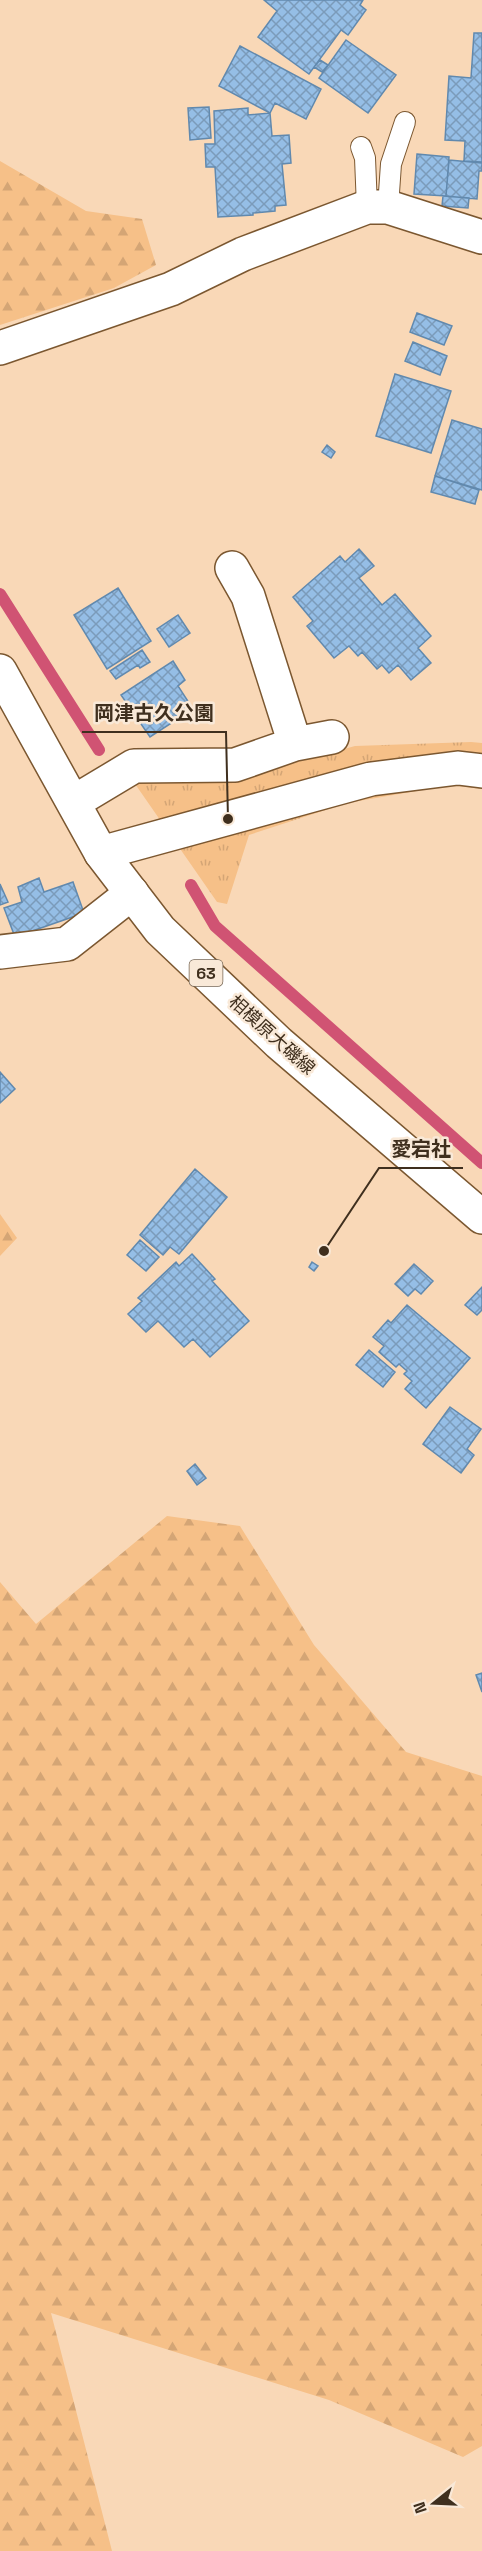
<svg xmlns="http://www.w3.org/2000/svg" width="482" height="2551" viewBox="0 0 482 2551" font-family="'Space Grotesk','Noto Sans JP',sans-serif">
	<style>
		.forest { fill: url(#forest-firs) }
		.park { fill: url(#park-tufts) }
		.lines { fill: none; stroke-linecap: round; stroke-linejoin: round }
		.stream { stroke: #d05373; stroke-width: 12 }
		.building { fill: url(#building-cross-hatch); stroke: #6189ae; stroke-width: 1.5 }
		.lane-casing { stroke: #7b5730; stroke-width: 22 }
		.street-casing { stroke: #7b5730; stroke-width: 36 }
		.primary-casing { stroke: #7b5730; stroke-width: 36 }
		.lane { stroke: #fff; stroke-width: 20 }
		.street { stroke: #fff; stroke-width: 33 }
		.primary { stroke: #fff; stroke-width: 33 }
		.labels { text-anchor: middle; stroke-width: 5; stroke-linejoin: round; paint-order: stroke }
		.shield { fill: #f9e9d8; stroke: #776756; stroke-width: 1.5 }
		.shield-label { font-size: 16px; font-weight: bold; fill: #3f2f1e }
		.street-label { font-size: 18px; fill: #3f2f1e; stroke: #f9e9d8 }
		.leader { fill: none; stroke: #3f2f1e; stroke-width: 2 }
		.callout-dot { fill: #3f2f1e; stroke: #f9e9d8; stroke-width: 2 }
		.callout-label { font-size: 20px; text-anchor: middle; font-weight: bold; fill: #3f2f1e; stroke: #f9e9d8; stroke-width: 5; stroke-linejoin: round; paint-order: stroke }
	</style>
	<defs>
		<pattern id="forest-firs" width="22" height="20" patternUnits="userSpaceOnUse" patternTransform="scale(1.5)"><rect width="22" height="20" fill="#f6c088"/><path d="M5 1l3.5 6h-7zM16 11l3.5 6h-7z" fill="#d4a575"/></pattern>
		<pattern id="park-tufts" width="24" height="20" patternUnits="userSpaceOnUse" patternTransform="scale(1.5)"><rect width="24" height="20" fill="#f6c088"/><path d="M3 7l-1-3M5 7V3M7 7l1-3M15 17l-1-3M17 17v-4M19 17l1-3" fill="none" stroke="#d4a575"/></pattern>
		<pattern id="building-cross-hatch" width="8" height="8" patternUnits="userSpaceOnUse" patternTransform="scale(1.5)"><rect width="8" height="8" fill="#95bee6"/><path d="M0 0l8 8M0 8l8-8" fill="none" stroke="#7b9bba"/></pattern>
	</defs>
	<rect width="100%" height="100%" fill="#f9d8b7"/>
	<path class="forest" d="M0,161l86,50 56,8 14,46 -42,23 -114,37z
		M0,1214l17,24 -17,18z
		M167,1516l73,10 74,119 92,107 76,24v670l-19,11 -134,-57 -278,-87 61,238h-112v-969l36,42z"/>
	<path class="park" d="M471,742l11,1v46l-31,-4 -104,18 -98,32 -22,69 -10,-2 -84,-121 102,-2 120,-33z"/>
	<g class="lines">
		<path class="stream" d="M0,594l99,156
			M191,885l24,41 267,237"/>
	</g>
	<path class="building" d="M264,0h99l-3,5 6,5 -18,25 -7,-5 -32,44 -51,-37 19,-26z
		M474,33h8v129l-18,-1 1,-20 -20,-1 4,-64 22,2z
		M346,40l50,35 -28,38 -49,-35z
		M240,46l81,43 -15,30 -31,-16 -5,10 -51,-27z
		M320,60l8,5 -6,7 -8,-5z
		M209,107l2,31 -21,2 -2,-32z
		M248,108v7l22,-2 2,23 17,-1 2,28 -9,1 4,41 -11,1v5l-22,2v2l-35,2 -3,-50h-9l-1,-23h10l-1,-33z
		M417,154l32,3 -3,39 -32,-2z
		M449,160l33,3v8h-3l-2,28 -31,-3z
		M443,196l26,2 -1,10 -26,-2z
		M417,313l35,13 -8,19 -34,-13z
		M413,342l34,14 -7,19 -35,-14z
		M395,374l56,17 -20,62 -55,-17z
		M452,420l30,9v61l-47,-14z
		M327,445l8,7 -4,6 -9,-6z
		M435,476l44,14 -4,14 -44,-12z
		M359,549l15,17 -15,12 23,27 13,-11 36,42 -13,12 13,15 -20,17 -13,-15 -9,8 -7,-8 -5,4 -15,-17 -4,4 -9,-10 -15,12 -27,-32 6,-5 -20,-24 47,-41 5,6z
		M118,588l33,53 -44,28 -33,-54z
		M178,615l12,18 -21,14 -12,-18z
		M142,650l8,12 -10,6 -2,-3 -22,14 -6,-8z
		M173,661l12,19 -7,6 15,23 -43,28 -29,-42z
		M39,878l5,14 29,-10 11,31 -69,24 -11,-29 18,-6 -4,-15z
		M0,884l8,18 -8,3z
		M0,1072l15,17 -15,14z
		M195,1169l32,28 -48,57 -9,-7 -7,8 -23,-20z
		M140,1240l19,17 -13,14 -19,-16z
		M192,1254l23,25 -3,2 37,40 -39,36 -17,-18 -9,8 -26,-26 -12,11 -18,-18 14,-13 -4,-3 38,-36 3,4z
		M312,1262l6,4 -4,5 -5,-4z
		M414,1264l19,17 -12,13 -6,-5 -7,7 -13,-12z
		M482,1287v23l-5,5 -12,-10z
		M407,1305l63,53 -44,50 -21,-19 7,-8 -8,-7 3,-3 -8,-7 -3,3 -17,-15 5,-6 -11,-9 15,-17 3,3z
		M369,1350l26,22 -12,15 -27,-22z
		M450,1407l31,22 -14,20 7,6 -13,18 -38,-29z
		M195,1464l11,14 -9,7 -10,-14z
		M482,1673v19l-6,-17z"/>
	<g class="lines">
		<g class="lane-casing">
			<path id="lane" d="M361,147l4,11 2,49
				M388,207l3,-43 14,-42"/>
		</g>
		<g class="street-casing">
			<path id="street" d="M0,348l171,-59 72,-35 124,-47h21l94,30
				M295,744l37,-7
				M74,802l60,-36 101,-1 60,-21 -47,-148 -16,-28
				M101,853l270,-74 87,-11 24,3
				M0,952l67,-8 65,-51"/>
		</g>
		<g class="primary-casing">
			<path id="primary" d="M0,671l101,182 59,77 119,113 203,174"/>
		</g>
		<use href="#lane" class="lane"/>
		<use href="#street" class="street"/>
		<use href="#primary" class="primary"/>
	</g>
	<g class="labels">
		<rect class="shield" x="189.5" y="960" width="33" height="26" rx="4.5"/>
		<g class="shield-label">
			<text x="206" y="979">63</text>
		</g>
		<g class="street-label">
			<text transform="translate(272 1035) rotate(42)" y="6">相模原大磯線</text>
		</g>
	</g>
	<path class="leader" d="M228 819L226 732H82M324 1251L379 1168H463"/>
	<g class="callout-dot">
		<circle cx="228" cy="819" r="6"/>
		<circle cx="324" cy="1251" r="6"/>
	</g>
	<g class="callout-label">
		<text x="154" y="720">岡津古久公園</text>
		<text x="421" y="1156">愛宕社</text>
	</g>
	<g transform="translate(434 2503) rotate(252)" stroke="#f9e9d8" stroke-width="4.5" paint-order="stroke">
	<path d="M0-4.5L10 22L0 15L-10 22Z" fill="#3f2f1e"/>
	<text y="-9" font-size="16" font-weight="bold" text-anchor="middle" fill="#3f2f1e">N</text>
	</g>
</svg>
